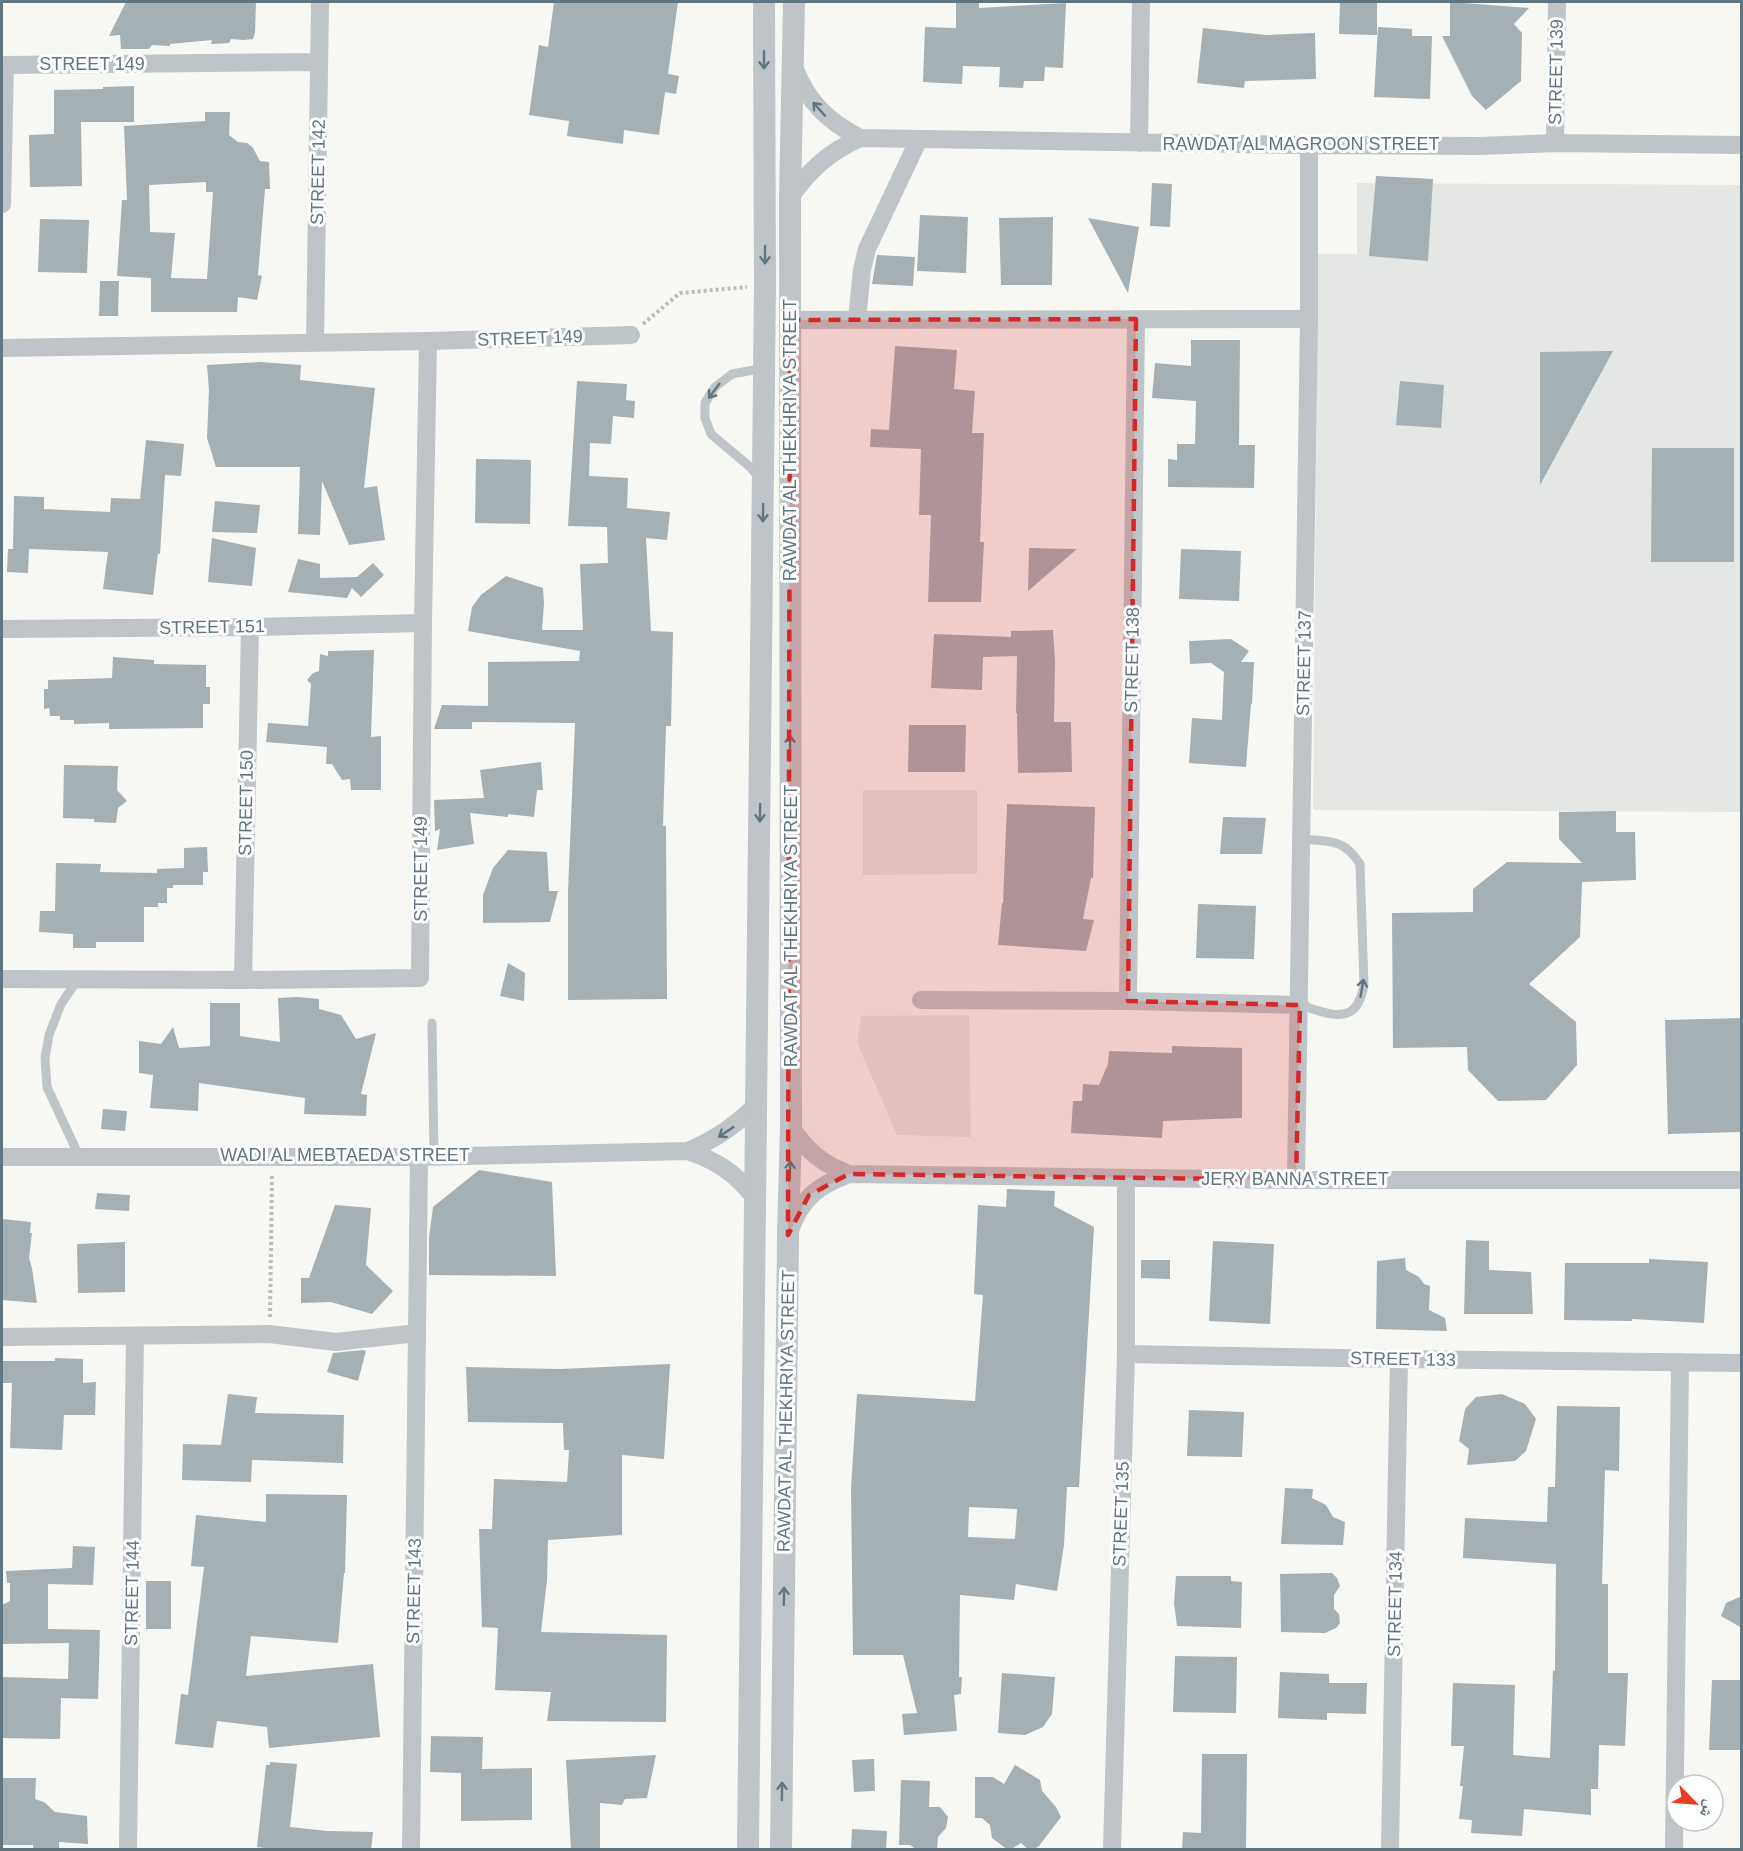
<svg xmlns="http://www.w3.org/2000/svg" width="1743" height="1851" viewBox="0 0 1743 1851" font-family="Arial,'Noto Naskh Arabic',sans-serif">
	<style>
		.built { fill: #e5e7e5 }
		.building { fill: #a4b0b4; fill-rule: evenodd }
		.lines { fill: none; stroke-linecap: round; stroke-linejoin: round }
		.path { stroke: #b8bdbf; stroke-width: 4; stroke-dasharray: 3 3; stroke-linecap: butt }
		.service { stroke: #bec4c7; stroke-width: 9 }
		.minor { stroke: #bec4c7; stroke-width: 18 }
		.tertiary { stroke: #bec4c7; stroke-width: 22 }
		.oneway { stroke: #617680 }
		.marked { fill: #d62828; fill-opacity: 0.2; stroke: #d62828; stroke-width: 4.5; stroke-dasharray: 12 8; stroke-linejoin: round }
		.labels { text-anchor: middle; stroke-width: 6; stroke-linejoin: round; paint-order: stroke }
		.street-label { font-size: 18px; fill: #617680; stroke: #fff }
	</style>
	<rect width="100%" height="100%" fill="#f7f7f4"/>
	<path class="built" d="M1357,183l384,2v627l-428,-2 5,-556h39z
		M863,790h114v84l-114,1z
		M969,1015l2,122 -74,-2 -40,-93 4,-26z"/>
	<path class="building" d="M126,2h130l-1,31 -2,6 -10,1 -12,-1 -2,4 -18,1 1,-4 -42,4v2l-18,-1 -3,4h-28l-1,-14 -11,1z
		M554,2h124l-10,72 11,2 -3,18 -11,-2 -6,43 -35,-5 -1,14 -56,-8 2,-15 -40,-6 10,-70 9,2z
		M956,2h23v6l87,-5 -3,65 -18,-1 -1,14h-20l-1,7 -24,-1 1,-20 -37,-1 -1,18 -39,-2 2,-55 31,1z
		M1340,2h37v33l-38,-1z
		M1450,2l79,6 -15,16 8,9 -1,48 -35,29 -14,-14 -30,-60h8z
		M1378,27l34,2v7h20l-2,63 -56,-2z
		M1203,28l63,7 49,-2 1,46 -71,2 -1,7 -47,-5z
		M134,86v36h-53l1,64 -52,1 -1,-52 25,-1v-44l49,-1v-2z
		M205,112h25l-1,23 9,7 9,1 6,5 7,13 9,1 1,27h-5l-7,86 4,1 -5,24 -19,-3 -1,15h-86v-34l-34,-2 5,-76h5l-3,-74 81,-5zM206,182v10h7l-6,87 -36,-1 4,-45 -25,-1 -1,-47z
		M1376,176l57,3 -5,82 -59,-5z
		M1152,183l20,1 -2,43 -20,-1z
		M920,215l48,2 -2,56 -49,-2z
		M1053,217l-1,68h-51l-2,-67z
		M1088,218l51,9 -11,66z
		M40,219l49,1 -2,53 -49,-1z
		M877,255l38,2 -2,29 -41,-2z
		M100,281h19l-1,35h-19z
		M1191,340h49l-1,105h16l-1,43 -86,-1v-28l9,1v-16h18l1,-43 -44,-3 3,-35 36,3z
		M895,346l62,4 -3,39 21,2 -3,42h12l-4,109h4l-3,60h-53l3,-87h-12l2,-66 -51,-2 1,-18 18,1z
		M1613,351l-73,134v-133z
		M260,362l41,3 -1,15 75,8 -11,100 13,-2 8,54 -36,5 -27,-64 -2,54 -22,-1 2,-67h-84l-9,-29 2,-48 -2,-25z
		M577,381l50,3 -1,16 9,1 -1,17 -21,-2 -2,28 -21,-1 -1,33 39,2 -1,30 43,4 -3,28 -21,-2 5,93 22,1 -2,94h-5l-3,100h3l1,173 -99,1v-109l7,-168 -103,-1v7h-38l8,-24 46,1v-44l91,-1 1,-10 -112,-20 4,-24 9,-12 25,-19 37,12 1,15 -2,27h41l-3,-66 28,-1 -1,-36 -39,-1z
		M1400,381l44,4 -3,43 -45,-3z
		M146,440l38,4 -3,32 -16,-1 -5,79 -2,-1 -5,42 -50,-6 5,-37 -79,-3 -1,24 -21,-1 1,-23h5l1,-53 30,1v12l66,3 1,-14 29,1z
		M1652,448h82v114h-83z
		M476,459l55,1 -1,64 -55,-1z
		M215,501l45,4 -3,28 -45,-1z
		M212,538l44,10 -4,38 -44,-4z
		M1029,548l48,1 -49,42z
		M1181,549l60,2 -2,50 -60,-2z
		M298,559l22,5v14l37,-1 16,-14 11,12 -23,22 -9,-9 -5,10 -59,-6z
		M1053,630l2,31 -1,61h17l1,50 -54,1 -1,-60h-1l1,-57 -34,1 -1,33 -51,-2 3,-54 77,3v-6z
		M1231,639l18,12 -8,11h13l-2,42h-1l-5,63 -57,-4 3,-45 30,2 2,-48 -13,-9 -21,1 -1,-23z
		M374,650l-3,87 10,-1v54h-30l-1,-11 -8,1 -10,-16h-6l1,-17 -61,-5 2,-19 40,3 3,-42 -4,-4 6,-7 6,-2 1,-17 8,2v-5z
		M113,657l41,3v4l52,1v22h4v17h-7v24l-94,1v-6l-35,1v-4h-14v-4h-10l-1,-8 -5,1v-20h4v-9l64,-2z
		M909,725h57l-1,47h-57z
		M541,762l2,28h-6l-3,27 -26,-3v3l-38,-4 4,31 -37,6 3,-21 -5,2 -1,-31 50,-2 -4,-28z
		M64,765l54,1 -1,24 10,11 -9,7 -2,15 -22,-1v-3l-31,-1z
		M1007,804l88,3 -2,71h-2l-8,41 11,1 -8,31 -88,-6 4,-42h1z
		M1616,811v21h19l1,48 -54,2 -2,55 -51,47 47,38 1,43 -31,35 -48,1 -30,-31 -1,-23 -74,1 -1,-135 81,-1v-23l34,-27 75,1 -23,-24v-27z
		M1223,817l43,1 -4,36h-42z
		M207,847l1,25h-5v13h-30v3h-6v15h-9v4h-14v35h-48v6h-23v-14l-34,-2 1,-21h15l1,-48 45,1 -1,8 57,1v-4l27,-1v-20z
		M508,850l39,2 2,39h9l-8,31 -67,1v-28l10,-27z
		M1198,904l58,2 -2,53 -58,-1z
		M508,963l17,10 -1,28 -24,-5z
		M297,997l22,2v10l22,6 15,24 20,-6 -15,61 6,1 -1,21 -62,-2 1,-16 -106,-15 -1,28 -48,-3 3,-33 -14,-2v-32l22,3 12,-17 6,21 31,-2v-43h30v33l40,6 -2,-44z
		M1742,1018v114l-74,2 -3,-114z
		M1172,1046l70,2v70l-79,3 -1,17 -91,-5 2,-32h9l1,-17 16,1 9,-21 1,-13 63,2z
		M103,1109l24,2 -2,20 -24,-2z
		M479,1170l73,12 4,94 -127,-1v-37l4,-31z
		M1007,1189l48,2 -1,15 40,21 -15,260h-12l-3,58 -7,46 -41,-7 -2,16 -54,-5 -1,82h3l-1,17 -7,1 3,35 -2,-1 2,2 -53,4 -2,-21 15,-1 -14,-58h-50l-2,-167 6,-94 118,7 8,-106 -9,-1 4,-89 28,2zM969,1507l48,2 -2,30 -47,-2z
		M97,1193l33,2 -1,16 -34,-2z
		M335,1205l36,3 -5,57 27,26 -21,23 -41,-12 -30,1v-25h8z
		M2,1219l29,3 -1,11h2l-3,25 3,10 5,35 -35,-3z
		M1466,1240l23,1v29l42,2 2,42h-69z
		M1213,1241l61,3 -4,80 -61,-3z
		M125,1242v50l-47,1 -1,-49z
		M1405,1258l1,12 13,7 5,7 6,2 -1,24 16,8 2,13 -71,-2 1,-68z
		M1649,1259l59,3 -4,61 -72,-4v2l-68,-1 1,-57h84z
		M1141,1260h29v19l-29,-1z
		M363,1350l3,1 -8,30 -31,-9 6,-19z
		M55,1358l28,1v24l13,-1 -1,33h-31l-2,35 -52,-2 2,-65h-9v-22h52z
		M670,1364l-6,95 -42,-4v80l-74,5 -1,40 -6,52 126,3 -1,87 -119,-1 4,-29 -56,-2 3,-62 -16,-1 -3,-98h13l2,-50 73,3 2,-32h-5l-1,-27 -95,-1 -2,-55 95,2z
		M228,1394l29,3 -2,16 89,2 -1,48 -91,-3 -1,22 -69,-2 1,-36 38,1z
		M1502,1394l23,10 11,15 -10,32 -11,10 -48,4 2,-16 -10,-8 6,-32 11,-12z
		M1557,1406l63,1 -1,64 -14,-1 -3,114h6v89h20l-3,73 -26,-1 -1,44h-7v26l-67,-6 -2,27 -51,-3 1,-13 -13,-1 4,-33h-3l4,-40h-13l2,-63 62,2 -2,70 37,3 3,-88 2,1 1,-107 -93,-6 2,-40 82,4 1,-35h7z
		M1189,1410l55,2 -2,45 -55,-1z
		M1285,1488l28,1 -1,9 14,7 7,12 12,5 -2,23 -62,-1z
		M266,1494l81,1 -2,78h-1l-6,70 -87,-7 -5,40 127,-12 7,73 -111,11 -2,-21 -50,-6 -4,27 -38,-4 6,-50 7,1 16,-128 -13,-1 5,-51 70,7z
		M73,1546l22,1 -2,38 -45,-1v45l52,1 -2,69 -37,-1 -1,41 -58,-1v-61l66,2 1,-36 -67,1v-39l8,-4v-18h-3l-1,-12 66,-3z
		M1332,1573l5,5 3,8 -6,9v14l5,5 1,9 -4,5 -11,5 -44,-1 -1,-58z
		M1176,1576h55v5l11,1 -1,46 -64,-2 -3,-23z
		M146,1581h25v48h-25z
		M1742,1596v32l-21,-12 5,-13z
		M1175,1656l62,1 -1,56 -63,-1z
		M1280,1672l49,2v9h38l-1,31 -39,-1v7l-49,-2z
		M1002,1673l53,4 -3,37 -9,13 -18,8 -27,-2z
		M1712,1680h30v70h-33z
		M431,1736l52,1 -1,32 50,-1v52l-71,1v-48l-31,-1z
		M1202,1754h45l-1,96h-64l1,-18 18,1z
		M656,1755l-9,43 -22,1 -3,6 -22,-2v47h-29l-5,-90z
		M874,1759l1,32 -21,1 -2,-32z
		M270,1762l27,2 -7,63 37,4 46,1 -2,18h-91l-23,-3 9,-82h4z
		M1015,1765l25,15 2,11 14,16 5,10 -22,29 -7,4h-3l-8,-7 -11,7h-2l-16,-12 -2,-13 -8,-7h-7v-41h18l11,7z
		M2,1778h34l-1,21 9,3 11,10 32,4 1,28 -29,-2v8h-26v-5h-30z
		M901,1780l29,1 -1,26h11l8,10 -2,11 -8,9 -1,13h-20l-7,-5h-11z
		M852,1829l35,2 -1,19 -35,-1z"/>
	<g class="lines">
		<path class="path" d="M643,324l37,-31 67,-6
			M270,1317l2,-142"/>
		<path class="service" d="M759,478l-9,-11 -39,-33 -6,-16v-15l10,-16 17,-13 33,-6
			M78,979l-17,25 -12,31 -4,23 2,29 32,69
			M1300,1005c14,4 37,15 51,6 8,-5 11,-17 13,-25l-4,-122c-17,-26 -30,-22 -58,-25
			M432,1023l2,133"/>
		<path class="minor" d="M794,67c14,35 32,53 66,71
			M1139,143l2,-141
			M1555,143l2,-141
			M790,198c18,-27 39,-46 70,-60l449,7 170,1 76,-3 187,2
			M2,204l3,-139 314,-3
			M857,319l5,-49 5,-21 52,-110
			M790,320l519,-1
			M315,342l5,-340
			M2,348l426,-7 203,-6
			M2,629l248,-2 173,-4
			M2,979l241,1 177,-2 3,-355 5,-282
			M243,980l7,-353
			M921,1000l207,1 172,4
			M1128,1001l8,-682
			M791,1127c16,24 30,36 58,47l447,6h446
			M688,1151c31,11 47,22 67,47
			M2,1157h417l269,-6c28,-12 48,-26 69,-47
			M1296,1180l13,-861v-174
			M790,1230c12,-32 27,-44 59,-56
			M2,1337l267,-3 67,8 81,-9
			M1126,1354l273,5 343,4
			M128,1850l7,-514
			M411,1850l8,-693
			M1112,1850l14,-496v-176
			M1390,1850l9,-491
			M1674,1850l6,-488"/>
		<path class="tertiary" d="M748,1850l17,-1565 -1,-283
			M781,1850l7,-615 3,-108 -1,-929 4,-196"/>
	</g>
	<defs><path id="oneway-shaft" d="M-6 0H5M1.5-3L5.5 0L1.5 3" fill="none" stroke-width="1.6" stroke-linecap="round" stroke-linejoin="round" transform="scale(1.5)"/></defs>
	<g class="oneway">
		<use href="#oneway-shaft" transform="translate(764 60) rotate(90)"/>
		<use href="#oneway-shaft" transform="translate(819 109) rotate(-132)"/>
		<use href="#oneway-shaft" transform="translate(765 255) rotate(90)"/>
		<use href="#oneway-shaft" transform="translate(714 391) rotate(127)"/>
		<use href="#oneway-shaft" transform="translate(763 513) rotate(91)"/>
		<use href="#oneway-shaft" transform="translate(790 744) rotate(-90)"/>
		<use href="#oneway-shaft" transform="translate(760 813) rotate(91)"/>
		<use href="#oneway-shaft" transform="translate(1362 988) rotate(-80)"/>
		<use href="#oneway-shaft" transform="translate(726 1132) rotate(146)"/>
		<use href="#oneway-shaft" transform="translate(790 1170) rotate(-88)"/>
		<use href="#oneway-shaft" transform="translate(784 1596) rotate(-89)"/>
		<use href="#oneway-shaft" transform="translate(782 1791) rotate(-89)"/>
	</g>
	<path class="marked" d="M1136,319l-8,682 172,4 -4,175 -447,-6 -40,21 -21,40 2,-915z"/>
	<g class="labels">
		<g class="street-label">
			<text x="92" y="70">STREET 149</text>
			<text transform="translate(1556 72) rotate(-89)" y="6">STREET 139</text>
			<text x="1301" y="150">RAWDAT AL MAGROON STREET</text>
			<text transform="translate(318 172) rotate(-89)" y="6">STREET 142</text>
			<text transform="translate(530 338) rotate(-2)" y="6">STREET 149</text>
			<text transform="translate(790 440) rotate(-90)" y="6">RAWDAT AL THEKHRIYA STREET</text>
			<text transform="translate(212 627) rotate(-1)" y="6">STREET 151</text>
			<text transform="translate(1132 660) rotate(-89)" y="6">STREET 138</text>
			<text transform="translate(1304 663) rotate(-89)" y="6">STREET 137</text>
			<text transform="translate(246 803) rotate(-89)" y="6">STREET 150</text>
			<text transform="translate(421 869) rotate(-90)" y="6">STREET 149</text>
			<text transform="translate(791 926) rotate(-90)" y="6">RAWDAT AL THEKHRIYA STREET</text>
			<text x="345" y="1161">WADI AL MEBTAEDA STREET</text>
			<text x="1295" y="1185">JERY BANNA STREET</text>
			<text transform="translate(1403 1359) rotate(1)" y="6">STREET 133</text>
			<text transform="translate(786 1411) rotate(-89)" y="6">RAWDAT AL THEKHRIYA STREET</text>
			<text transform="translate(1121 1514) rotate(-88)" y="6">STREET 135</text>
			<text transform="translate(414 1591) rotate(-89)" y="6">STREET 143</text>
			<text transform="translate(132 1593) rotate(-89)" y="6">STREET 144</text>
			<text transform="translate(1395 1604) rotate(-89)" y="6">STREET 134</text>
		</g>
	</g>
	<rect width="1743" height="1851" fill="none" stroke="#617680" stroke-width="6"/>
	<g transform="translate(1695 1803) rotate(115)"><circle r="28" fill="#ffffff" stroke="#c0c8cc" stroke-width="1.5"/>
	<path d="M0-4.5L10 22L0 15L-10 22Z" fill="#e93d22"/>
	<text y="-9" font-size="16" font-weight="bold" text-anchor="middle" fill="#617680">ش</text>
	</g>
</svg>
